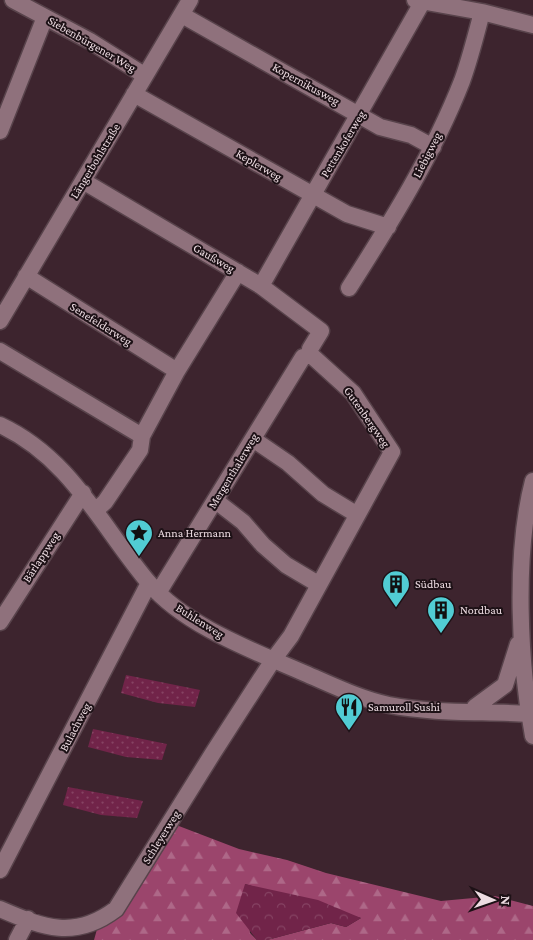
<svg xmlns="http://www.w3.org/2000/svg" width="533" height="940" viewBox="0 0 533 940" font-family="'Crimson Pro',serif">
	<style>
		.grass { fill: url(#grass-dots) }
		.forest { fill: url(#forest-firs) }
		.park { fill: url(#park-crowns) }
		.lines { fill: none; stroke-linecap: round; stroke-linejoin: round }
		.minor-casing { stroke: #58434b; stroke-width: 19 }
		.minor { stroke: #8f717c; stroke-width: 16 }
		.labels { text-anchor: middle; stroke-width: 4; stroke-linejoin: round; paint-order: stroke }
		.street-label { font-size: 12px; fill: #eddce2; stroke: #1d1116 }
		.poi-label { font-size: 12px; fill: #eddce2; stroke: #1d1116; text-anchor: start }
	</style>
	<defs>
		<pattern id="grass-dots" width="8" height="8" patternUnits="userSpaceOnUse" patternTransform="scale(1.25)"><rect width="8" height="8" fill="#712449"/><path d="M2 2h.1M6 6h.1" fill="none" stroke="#864363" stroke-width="1.8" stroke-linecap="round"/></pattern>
		<pattern id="forest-firs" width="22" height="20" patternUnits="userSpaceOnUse" patternTransform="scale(1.25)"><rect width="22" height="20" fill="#9b456c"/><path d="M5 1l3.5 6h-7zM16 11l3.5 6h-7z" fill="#ae6888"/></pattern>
		<pattern id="park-crowns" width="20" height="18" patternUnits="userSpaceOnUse" patternTransform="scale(1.25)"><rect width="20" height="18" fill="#712449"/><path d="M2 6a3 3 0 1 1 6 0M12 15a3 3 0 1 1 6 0" fill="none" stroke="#864363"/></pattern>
	</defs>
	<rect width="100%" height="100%" fill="#3d242e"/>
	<path class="grass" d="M126,675l74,15 -5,17 -37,-4 -37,-10z
		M93,729l74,15 -5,16 -36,-3 -38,-10z
		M68,787l75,14 -6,17 -36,-3 -38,-10z"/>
	<path class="forest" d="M171,823l68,26 48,11 39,13 115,28 54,-5 38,10v34h-266l64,-17 15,4 15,-9 -116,-34 5,49 7,7h-163l5,-18z"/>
	<path class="park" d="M245,884l73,16 43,18 -15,9 -15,-4 -64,17h-10l-21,-27z"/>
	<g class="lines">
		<g class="minor-casing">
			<path id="minor" d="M13,0l77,41 54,34
				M415,0l67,12 51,13
				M182,15l198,112 31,8 22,12
				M134,94l213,120 41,13
				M0,131l45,-114
				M83,181l178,105 60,45 -11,18
				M26,276l151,95
				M261,286l162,-285
				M349,288c42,-66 84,-133 113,-207 8,-22 14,-46 20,-69
				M0,321l190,-321
				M0,351l142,85
				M0,425c71,33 101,101 149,158 36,43 105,68 155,90 28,12 56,26 85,32 46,9 93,6 140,9
				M253,439l35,24 35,31 33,20
				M533,481c-19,73 -14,182 0,255
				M216,501l27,21 20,23 23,20 32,19
				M96,510l9,-8 35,-52 2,-14 35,-65 61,-99
				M0,622l83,-129
				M475,707l30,-22 13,-41
				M0,870l149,-287
				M0,909c44,19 75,31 116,0l97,-156 60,-93 18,-24 101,-184 -39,-59 -42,-38 -8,2 -145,236
				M17,940l11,-21"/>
		</g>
		<use href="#minor" class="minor"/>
	</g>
	<defs>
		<g id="sight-pin" transform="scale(1.4375)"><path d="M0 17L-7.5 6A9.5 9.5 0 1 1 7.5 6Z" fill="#51ccd3" stroke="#1d1116"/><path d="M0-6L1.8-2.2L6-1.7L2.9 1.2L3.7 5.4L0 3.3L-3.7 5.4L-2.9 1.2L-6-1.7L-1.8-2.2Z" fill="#111"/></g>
		<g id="building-pin" transform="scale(1.4375)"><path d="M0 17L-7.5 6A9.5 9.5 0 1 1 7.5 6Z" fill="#51ccd3" stroke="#1d1116"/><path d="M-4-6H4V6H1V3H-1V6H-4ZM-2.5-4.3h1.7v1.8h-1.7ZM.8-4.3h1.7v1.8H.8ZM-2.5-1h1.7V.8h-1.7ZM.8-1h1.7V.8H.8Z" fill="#111"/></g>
		<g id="restaurant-pin" transform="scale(1.4375)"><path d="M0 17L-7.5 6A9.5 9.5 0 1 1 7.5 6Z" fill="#51ccd3" stroke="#1d1116"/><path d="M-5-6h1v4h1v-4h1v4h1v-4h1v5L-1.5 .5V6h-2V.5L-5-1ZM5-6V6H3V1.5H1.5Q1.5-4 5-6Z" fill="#111"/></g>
	</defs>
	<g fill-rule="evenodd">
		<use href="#sight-pin" x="139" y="533"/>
		<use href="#building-pin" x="396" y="584"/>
		<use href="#building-pin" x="441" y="610"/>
		<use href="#restaurant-pin" x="349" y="707"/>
	</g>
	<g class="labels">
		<g class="street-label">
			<text transform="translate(92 44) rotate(30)" y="4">Siebenbürgener Weg</text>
			<text transform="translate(306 84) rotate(29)" y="4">Kopernikusweg</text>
			<text transform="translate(343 144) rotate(-59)" y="4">Pettenkoferweg</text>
			<text transform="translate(427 155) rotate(-63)" y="4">Liebigweg</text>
			<text transform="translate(95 161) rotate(-59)" y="4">Längerbohlstraße</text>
			<text transform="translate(259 165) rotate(30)" y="4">Keplerweg</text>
			<text transform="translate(214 258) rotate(30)" y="4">Gaußweg</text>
			<text transform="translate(101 324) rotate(32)" y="4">Senefelderweg</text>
			<text transform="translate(367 417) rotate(55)" y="4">Gutenbergweg</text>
			<text transform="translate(233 471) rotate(-59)" y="4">Mergenthalerweg</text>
			<text transform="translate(41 557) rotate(-57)" y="4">Bärlappweg</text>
			<text transform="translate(200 621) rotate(32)" y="4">Buhlenweg</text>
			<text transform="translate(75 727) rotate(-62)" y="4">Bulachweg</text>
			<text transform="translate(161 837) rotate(-58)" y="4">Schleyerweg</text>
		</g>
		<g class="poi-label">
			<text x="158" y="537">Anna Hermann</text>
			<text x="415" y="588">Südbau</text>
			<text x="460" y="614">Nordbau</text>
			<text x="368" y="711">Samuroll Sushi</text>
		</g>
	</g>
	<g transform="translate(493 900) rotate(92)" stroke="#1d1116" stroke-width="4" paint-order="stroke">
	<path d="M0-4L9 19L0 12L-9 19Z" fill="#eddce2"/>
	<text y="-8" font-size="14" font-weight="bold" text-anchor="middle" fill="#eddce2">N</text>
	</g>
</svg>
